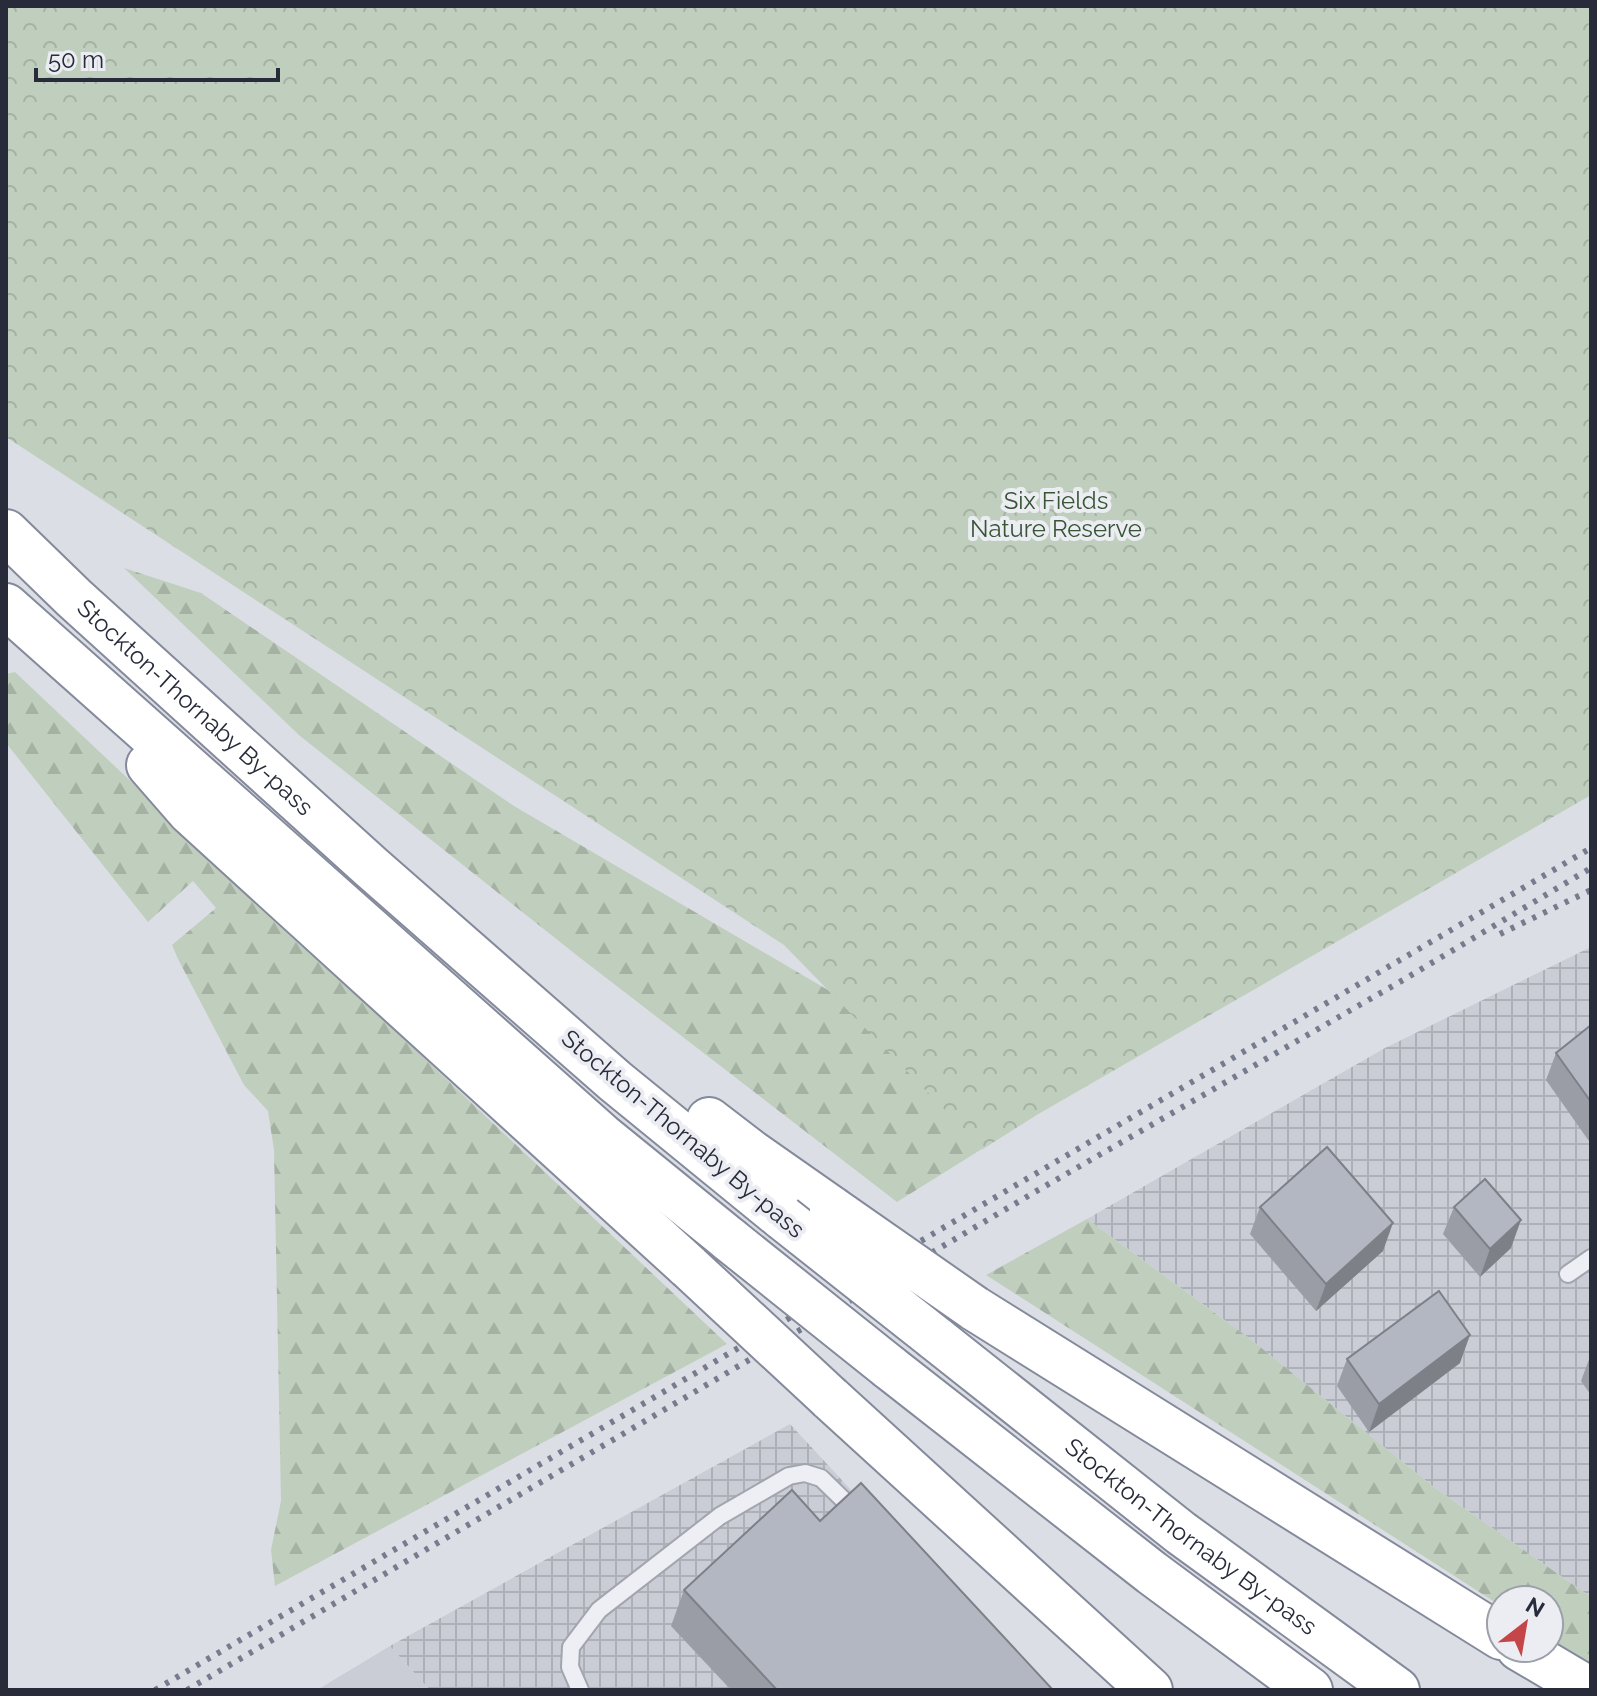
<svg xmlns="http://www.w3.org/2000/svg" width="1597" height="1696" viewBox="0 0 1597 1696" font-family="Raleway,sans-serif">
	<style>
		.built { fill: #cacdd6 }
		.industrial { fill: url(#industrial-grid) }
		.forest { fill: url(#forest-firs) }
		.park { fill: url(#park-crowns) }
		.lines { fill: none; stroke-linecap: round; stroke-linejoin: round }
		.service-casing { stroke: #a2a5ae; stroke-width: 20 }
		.trunk-casing { stroke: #848a9b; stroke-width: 48 }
		.service { stroke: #eeeff4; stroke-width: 16 }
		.trunk { stroke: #fff; stroke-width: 44 }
		.rail { stroke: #767c8e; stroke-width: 6; stroke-dasharray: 4 8; stroke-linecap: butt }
		.trunk-bridge-casing { stroke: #848a9b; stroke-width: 48; stroke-linecap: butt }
		.trunk-bridge { stroke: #fff; stroke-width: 44 }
		.wall { fill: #9a9da6 }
		.shaded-wall { fill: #7d8087 }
		.building { fill: #b3b7c1; stroke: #7d8087; stroke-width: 2 }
		.labels { text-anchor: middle; stroke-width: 8; stroke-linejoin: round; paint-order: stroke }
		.park-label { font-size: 24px; fill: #375535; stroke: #ebedf3 }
		.street-label { font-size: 24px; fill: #272b3a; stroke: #ebedf3 }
	</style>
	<defs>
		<pattern id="industrial-grid" width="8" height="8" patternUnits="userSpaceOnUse" patternTransform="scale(2)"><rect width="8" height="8" fill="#cacdd6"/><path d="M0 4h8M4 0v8" fill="none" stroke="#aeb0b8"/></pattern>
		<pattern id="forest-firs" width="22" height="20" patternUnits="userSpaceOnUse" patternTransform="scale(2)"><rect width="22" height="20" fill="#c0cfbd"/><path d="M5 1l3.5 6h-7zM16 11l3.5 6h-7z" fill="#a5b2a3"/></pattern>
		<pattern id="park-crowns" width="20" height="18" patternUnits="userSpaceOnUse" patternTransform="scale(2)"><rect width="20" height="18" fill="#c0cfbd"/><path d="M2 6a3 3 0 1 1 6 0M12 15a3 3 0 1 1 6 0" fill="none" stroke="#a5b2a3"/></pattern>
	</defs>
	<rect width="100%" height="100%" fill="#dcdee5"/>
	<path class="built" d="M390,1646l40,44h-113z"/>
	<path class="industrial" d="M1591,947v650l-156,-109 -186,-150 -162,-119 298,-171z
		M790,1424l246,266h-606l-40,-44z"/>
	<path class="forest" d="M124,568l77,25 313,213 430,252 91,58 -138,86 -318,-245 -279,-221z
		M15,672l712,672 -452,242 -4,-36 10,-49 -7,-351 -6,-39 -24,-26 -66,-126 -6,-14 44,-37 -23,-27 -45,41 -142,-179v-69z
		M1087,1219l162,119 186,150 156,109v68l-42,-27v-38h-48v6l-515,-331z"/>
	<path class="park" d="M6,6h1585v789l-556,321 -52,33 -199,-204 -778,-508z"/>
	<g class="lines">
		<g class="service-casing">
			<path id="service" d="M1568,1274l23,-16
				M580,1690l-10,-23 1,-20 28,-37 121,-94 69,-40 16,-3 16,5 38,37"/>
		</g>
		<g class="trunk-casing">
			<g id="trunk">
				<path id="s1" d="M6,532l68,66 297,269 244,214 168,137"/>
				<path d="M6,606l596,530 128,104"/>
				<path d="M149,765l41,47 499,455"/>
				<path d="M709,1120l43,33 80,56"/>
				<path d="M974,1308l527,329"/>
				<path id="s2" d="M935,1338l246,195 216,157"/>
				<path d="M889,1367l263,206 158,117"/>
				<path d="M830,1398l320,292"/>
				<path d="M1519,1648l71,42"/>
			</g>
		</g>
		<use href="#service" class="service"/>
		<use href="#trunk" class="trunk"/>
		<path class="rail" d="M1500,934l91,-44
			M155,1690l1436,-842
			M187,1690l848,-498 368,-212 188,-112"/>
		<g class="trunk-bridge-casing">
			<path id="trunk-bridge" d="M832,1209l142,99
				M783,1218l152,120
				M730,1240l159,127
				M689,1267l141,131"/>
		</g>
		<use href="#trunk-bridge" class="trunk-bridge"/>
	</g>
	<path class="wall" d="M1591,1025v119l-45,-64 10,-27z
		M1260,1207l123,44 -67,60 -66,-77z
		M1454,1207l57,41 -31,29 -37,-43z
		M1591,1354v41l-10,-14z
		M1347,1359l113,4 -91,69 -32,-46z
		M820,1521l233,169h-322l-60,-64 13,-36z"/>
	<path class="shaded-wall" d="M1521,1220l-10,28 -31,29 10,-28z
		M1393,1223l-10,28 -67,60 10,-27z
		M1470,1335l-10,28 -91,69 10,-28z"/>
	<path class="building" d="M1591,1025v77l-35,-49z
		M1327,1147l66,76 -67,61 -66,-77z
		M1485,1179l36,41 -31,29 -36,-42z
		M1439,1291l31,44 -91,69 -32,-45z
		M861,1483l192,207h-276l-93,-100 108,-100 28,31z"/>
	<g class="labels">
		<g class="park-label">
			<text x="1056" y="509">Six Fields<tspan x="1056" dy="28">Nature Reserve</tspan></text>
		</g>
		<g class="street-label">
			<text dy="8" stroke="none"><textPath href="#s1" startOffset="258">Stockton-Thornaby By-pass</textPath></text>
			<text transform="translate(683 1134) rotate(40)" y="8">Stockton-Thornaby By-pass</text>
			<text dy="8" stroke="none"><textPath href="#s2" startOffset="324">Stockton-Thornaby By-pass</textPath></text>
		</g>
	</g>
	<rect width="1597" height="1696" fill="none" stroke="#272b3a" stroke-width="16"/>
	<g transform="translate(1525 1624) rotate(31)"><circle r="38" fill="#ebedf3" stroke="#9d9fa9" stroke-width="2"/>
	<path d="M0-6L14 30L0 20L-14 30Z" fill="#c54649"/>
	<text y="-12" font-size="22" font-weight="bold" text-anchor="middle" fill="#272b3a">N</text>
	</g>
	<path d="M36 68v12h242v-12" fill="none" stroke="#272b3a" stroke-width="4"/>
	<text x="48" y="68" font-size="24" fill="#272b3a" stroke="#ebedf3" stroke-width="6" paint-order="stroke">50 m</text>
</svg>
